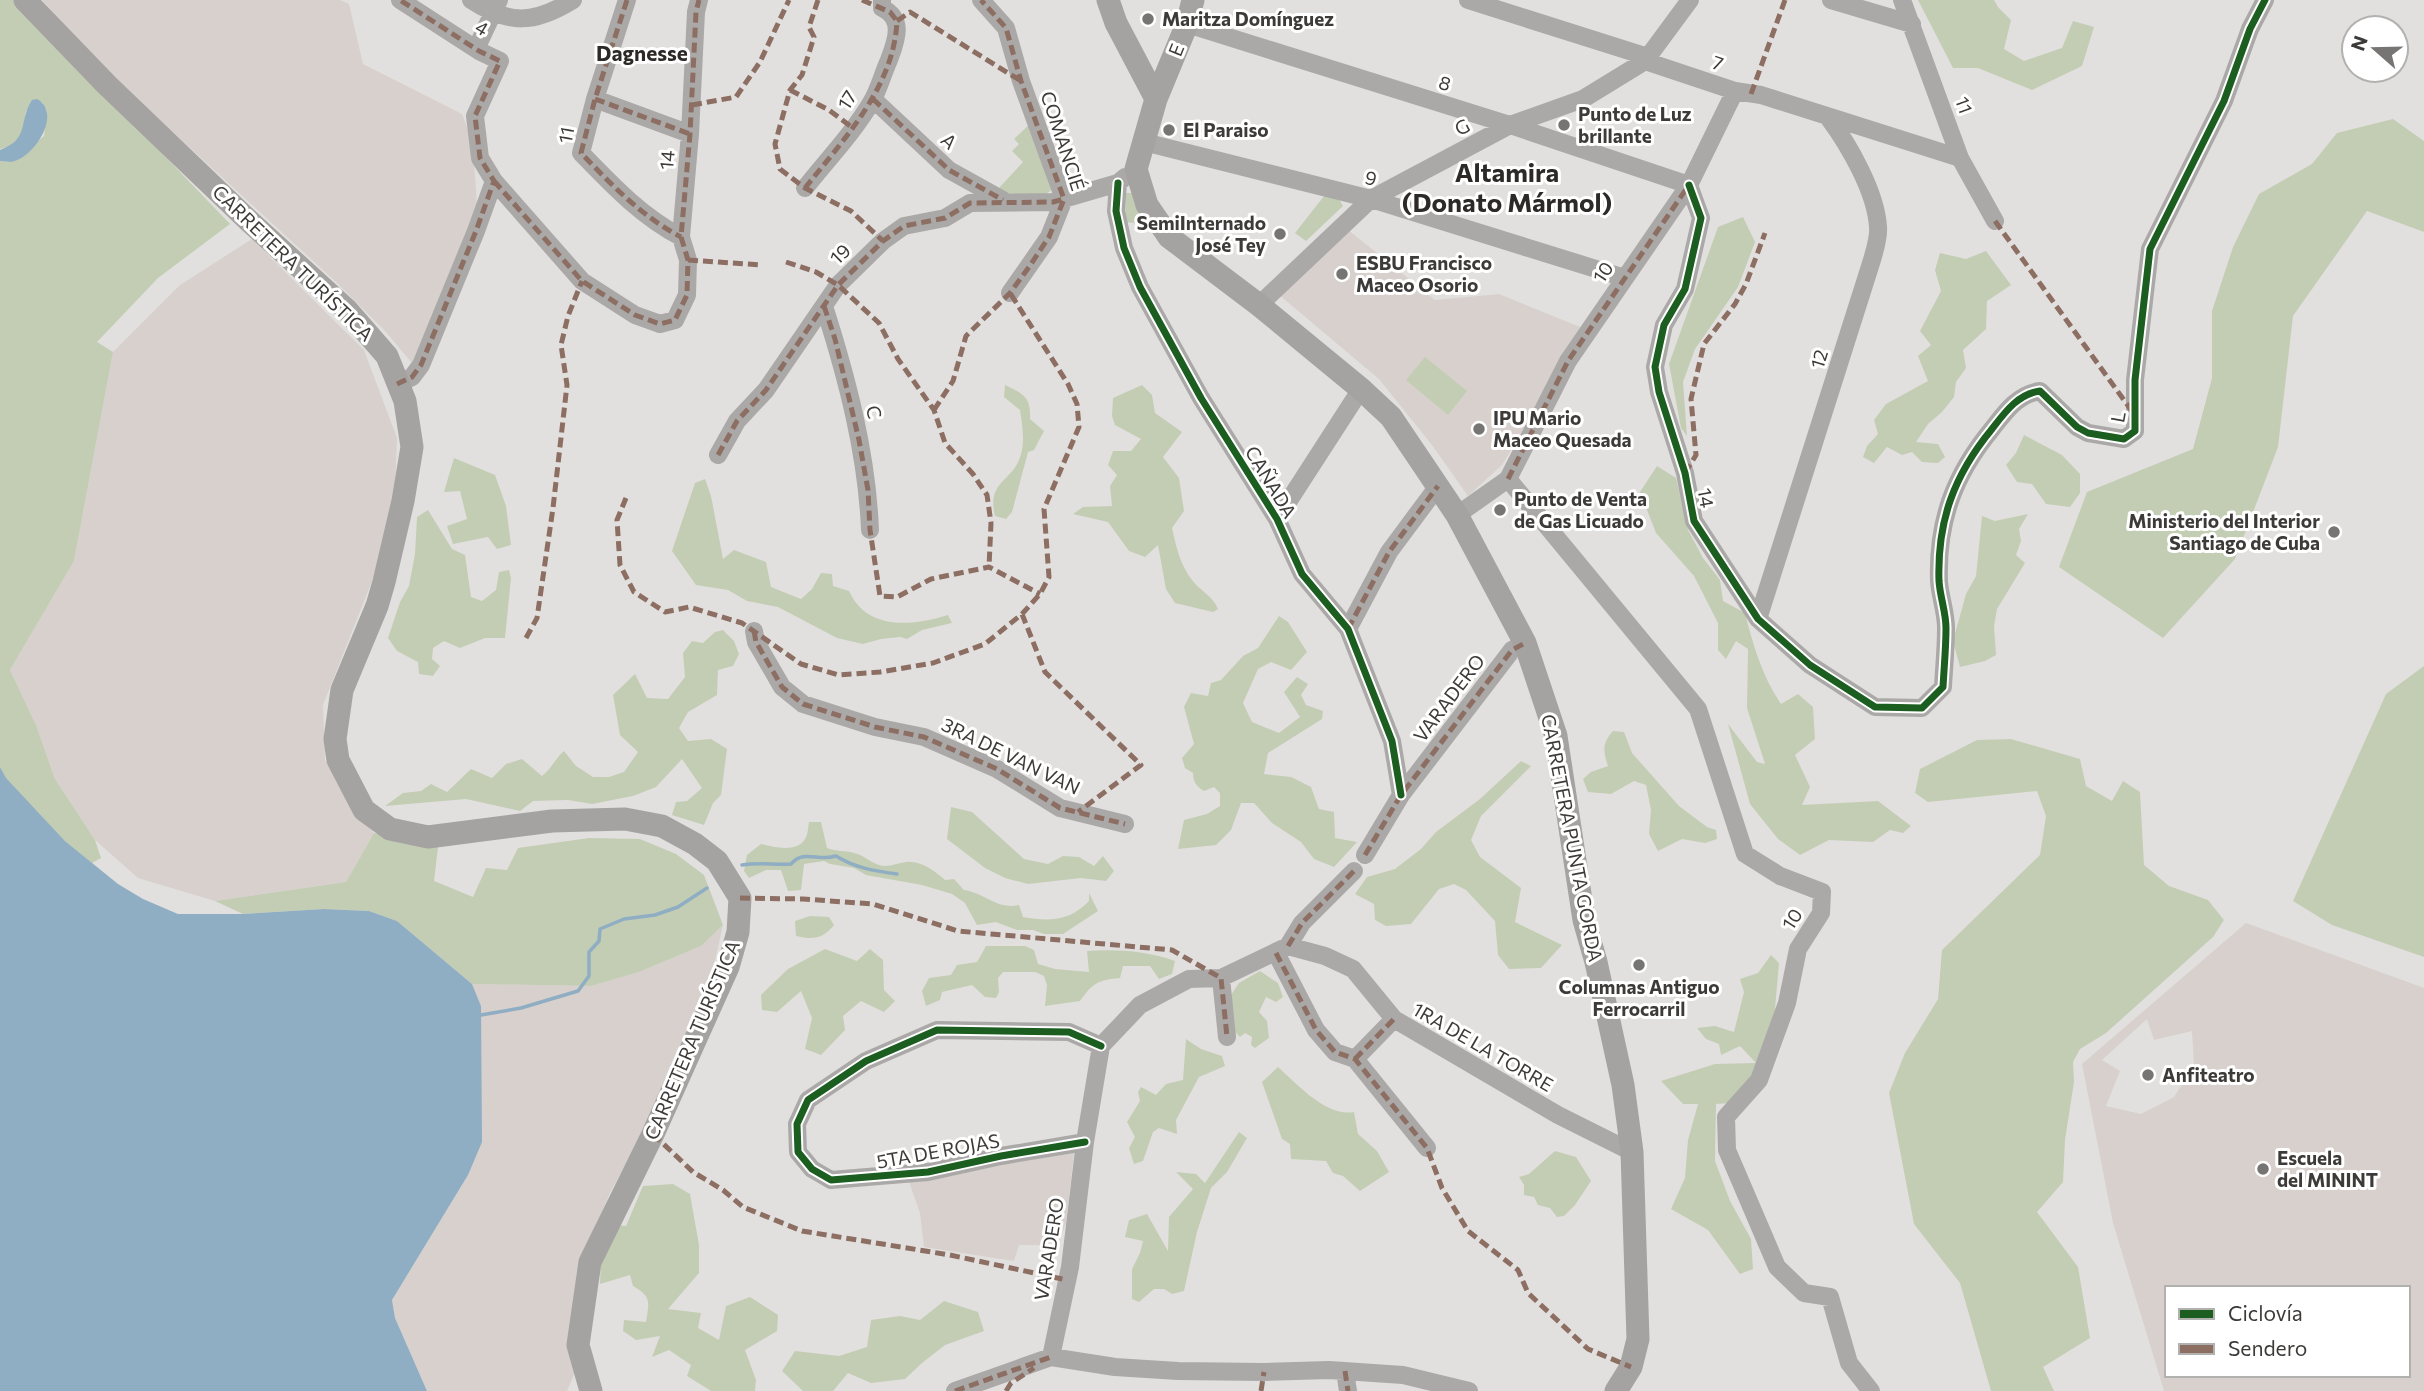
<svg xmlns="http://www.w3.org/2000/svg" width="2424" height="1391" viewBox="0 0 2424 1391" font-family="Commissioner,sans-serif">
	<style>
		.built { fill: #d7d0cc; fill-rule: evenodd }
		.green { fill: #c3cdb4 }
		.water { fill: #8faec3 }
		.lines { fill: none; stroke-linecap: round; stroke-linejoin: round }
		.stream { stroke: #8faec3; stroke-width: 3.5 }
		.minor { stroke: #aba9a8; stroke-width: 18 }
		.major { stroke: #a4a3a2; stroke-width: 23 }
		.quiet { stroke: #8d6e63; stroke-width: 5; stroke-dasharray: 10 5; stroke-linecap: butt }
		.cycleway-casing { stroke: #fff; stroke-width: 11 }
		.cycleway { stroke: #1b5e20; stroke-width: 7 }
		.poi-dot { fill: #777573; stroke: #fff; stroke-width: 2.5 }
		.labels { text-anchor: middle; stroke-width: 6; stroke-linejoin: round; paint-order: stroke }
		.poi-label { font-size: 19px; font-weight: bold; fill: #3d3b39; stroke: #fff; text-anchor: start }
		.street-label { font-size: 19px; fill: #3d3b39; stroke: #fff }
		.neighbourhood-label { font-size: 21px; font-weight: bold; fill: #2c2926; stroke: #fff }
		.district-label { font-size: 26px; font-weight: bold; fill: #2c2926; stroke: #fff }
	</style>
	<rect width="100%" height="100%" fill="#e2e0de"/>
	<path class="built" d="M42,0h298l9,4 14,60 99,50 11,29 4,65 -13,37 -52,118 -28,-33 -48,-48 -234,-215z
		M1347,229l88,71 64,-6 86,35 -83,136 -34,31 -36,-51 -53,-66 -101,-85z
		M252,239l112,111 33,88 -2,51 -19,82 -53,134 2,55 27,49 22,24 -28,49 -131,19 -77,-23 -43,-38 -40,-61 -19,-54 -26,-55 64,-109 39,-209 67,-67z
		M2246,923l178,65v403h-260l-51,-168 -31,-159zM2147,1019l7,21 38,-9 2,35 -20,31 -33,17 -35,-8 14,-35 -18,-11zM2167,1288h241v87h-241z
		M723,925l-14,62 -35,87 -64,119 -30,71 -2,101 -11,26h-140l-32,-73 -3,-18 76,-125 13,-169 -9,-22 119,2 48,-14 62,-26z
		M1074,1153l-8,70 -7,18 -17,4h-23l-5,16 -90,-14 -4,-34 -12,-34z"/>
	<path class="green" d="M0,0h15l215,224 -72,54 -61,64 16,10 -39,209 -64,109 26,55 19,54 40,61 6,18 -9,5 -27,-22 -60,-63 -5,-11v-606l12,1 32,-26 3,-25 -5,-9 -16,9c-3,19 -4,34 -26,38z
		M1918,0h76l4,7 13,13 -7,29 20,12 38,-13 11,-27 21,6 -12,39 -50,24 -54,-22h-25z
		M2393,119l31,22v91l-57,-21 -74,105 -15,131 -43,112 -72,79 -104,-71 28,-75 106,-43 19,-71v-67l21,-64 26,-53 53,-30 25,-31z
		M1031,123l20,67c-10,11 -41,8 -52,-2l24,-26 -11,-11 7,-7 -5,-5z
		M1126,193h11l8,22 -10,8 -10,-1z
		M1324,196l15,3 4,7 -37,35 -11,-8z
		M1743,217l12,25 -17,45 -43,62 -12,33 4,54 -6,-8 -12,-64 49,-137z
		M1986,251l25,34 -24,16 -1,28 -23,21 3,18 -10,14 -2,15 -12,15 -14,12 -12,18 22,2 7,13 -7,6 -16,-1 -10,-10 -10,3 -15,-8 -13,16 -11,-6 4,-11 11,-12 -4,-14 12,-16 42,-23 -10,-25 13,-11 -11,-14 21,-40 -6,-21 5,-17 26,6z
		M1425,357l42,34 -19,24 -42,-35z
		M1005,385c19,9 26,12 25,34l14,12 -10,19 -6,2 -16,60 -6,7 -11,-3c-9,-36 19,-34 26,-62 4,-14 1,-30 -1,-44l-16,-13z
		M1142,385l10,10 3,18 27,19 -19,25 16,21 5,33 -12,17c4,18 8,37 20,52 8,11 21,16 26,29l-5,3 -38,-9 -9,-14 -8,-44 -13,12 -16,-6 -21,-29 -35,-8 10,-7 29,-1 -2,-20 7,-11 -9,-10 5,-14h18l10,-12 -26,-14 -3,-9 1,-18z
		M2024,435l38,20 18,19v19l-10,14 -24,-3 -14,-20 -15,-2 -11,-17 10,-12z
		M454,458l41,17 11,31 5,39 -14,4 -9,-12 -35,7 -6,-18 20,-7 -7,-28 -16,1z
		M1657,466l19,12 12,52 15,28 17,22 3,21 22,12c8,32 17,63 36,91l17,-10 15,13 2,32 -20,16 15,32 -8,18 76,-4 33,25 -8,7 -13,-3 -17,12 -44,-2 -29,15 -22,-16 -28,-35 -22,-80 29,38 8,2 -18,-56 1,-59 -12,-8 -10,18 -8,-9v-27l-24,-47 -38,-43 -16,-41z
		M705,479l6,17 12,63 11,-9 32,12 5,25 30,12 11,-10 9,-16 11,1 1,12 16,5c18,40 64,35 99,24l4,8 -30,7 -15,9 -7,-2 -19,2 -18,5 -26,-6 -59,-31 -31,-6 -19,-11 -32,-5 -24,-34 23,-68z
		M428,510l24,39 13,6 6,42 11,4 14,-11 3,-18 10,-2 2,8 -6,60h-20l-25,10 -16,-7 -11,7 -1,11 8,7 -7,10 -14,-2 -1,-12 -21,-11 -9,-13 12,-36 9,-16 6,-32 2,-37z
		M2028,514l-9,15 2,12 -5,14 9,8 -28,46 -3,17 2,29 -11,6 -25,6 -7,-26 13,-47 10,-18 6,-60 13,5z
		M1279,616l9,6 19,30 -16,18 -20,-8 -13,7 -15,34 9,19 27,11 21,-16 -16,-25 13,-15 11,7 -7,11 5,10 17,6 -1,8 -54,34 -4,21 27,3 20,10 8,22 15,3 1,26 22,4 -23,25 -20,-8 -13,-17 -29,-19 -18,-20h-13l-10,27 -15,15 -38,4 6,-29 23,-6 13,-8v-13l-6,-6 -10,4c-8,-5 -11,-9 -11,-18l-8,-5 -3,-10 12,-14 -10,-37 7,-14 17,3 3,-13 10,-3 22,-24 15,-8z
		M723,630l11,11 5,13 -6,12 -15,4 -1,25 -29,17 -9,16 9,13 23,-2 16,10 -6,46 -8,8 -9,22 -32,-10 4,-13 11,-1 15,-13 -20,-29 -26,28 -23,9 -41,8 -24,-4 -35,1 -13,10 -54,-12 -81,7 18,-13 18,-2 10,-7 16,8 24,-23 21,9 14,-14 16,-5 20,17c9,-7 13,-17 22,-25l12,15 17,11h16l15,-5 14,-20 -18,-17 -7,-40 22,-21 12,24 21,1 17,-22 -2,-24 9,-12 11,2 12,-11z
		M2424,666v291l-92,-32 -39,-24 93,-207z
		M1613,731l11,1 8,21 47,53 28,21 9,3 1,9 -12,4 -23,-4 -24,12 -9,-17 2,-24 -5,-25 -12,-4 -23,13 -23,-2 -5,-13 8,-7 17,-6c-5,-15 -6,-23 5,-35z
		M2011,739l69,20 6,27 26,15 11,-20 17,11 4,73 25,21 39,14 16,20 -11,17 -107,96 -26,16 -7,13 1,20 -9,58 -2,42 -26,30 41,55 12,71 -47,29 11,24h-63l-31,-108 -46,-59 -25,-131 16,-40 33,-54 4,-49 98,-95 6,-39 -9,-25 -109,11 -13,-9 5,-24 57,-29z
		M1521,761l10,5 -50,50 -10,24 9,17 41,31 -6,34 47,23 -21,23 -32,1 -11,-14 -3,-34 -29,-31 -12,-6 -15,5 -28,35 -25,2 -11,-6 -1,-16 -19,-10 12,-17 28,-8 26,-20 15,-17 44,-33z
		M951,807l21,5 52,47 24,5 15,-8 16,1 15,9 9,-10 11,15 -8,10 -25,-3 -53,6 -23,-6 -20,-10 -38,-29z
		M809,822h12l6,26c10,4 18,2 27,5 10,2 16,9 25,12 9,3 18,-2 27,-3 14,-2 29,9 39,18l9,-1 10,11c21,3 33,20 55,15l4,12c26,5 47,4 66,-16v-8l9,18 -35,23h-19l-11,-4h-16l-21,-8 -19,3 -12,-22 -13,-9 -30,-9 -56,-10 -12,-7 -24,-4 -6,-3 -20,3 -3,26 -13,1 -7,-21h-15l-17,8 -5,-7 3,-16 14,-11c13,3 36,9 44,-5 3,-4 3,-12 4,-17z
		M374,833l64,14 -4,34 39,16 13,-29 21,2 11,-22 71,-10 51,1 36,15 28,21 19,50 -22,21 -62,26 -48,14 -119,-2 -75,-63 -28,-10 -45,-2 -81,5 -28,-13 131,-19z
		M810,916l19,1 5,8c-11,14 -21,15 -38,11l-1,-15z
		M986,946h39l9,4 4,14 17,5 34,3 -2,-21c29,-2 61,0 88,10l-3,13 -13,5 -9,-13h-27l-3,12c-22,2 -27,5 -40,23l-35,5 2,-21 -3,-9 -9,-4h-32l-5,6 1,14 -3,6 -11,-1 -13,-12 -30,7 -2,8 -14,6 -4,-15 7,-13 22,-3 6,-10 20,-3z
		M825,949l32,12 13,-12 13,11 1,30 11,11 -11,11 -23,-11 -18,15 2,14 -24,25 -16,-6 7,-31 -11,-27 -24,21 -15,-2 -1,-15 27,-26z
		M1771,955l8,8 -5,57 -11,44 -33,39 -14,1 -1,57 15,40 21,38 2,30 -13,5 -32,-44 -37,-21 14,-31 3,-38 10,-36h-15l-22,-23 54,-17 41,-1 -16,-17 -19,9 -2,-11 -13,-5 -9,-11 18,-2 19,6 10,-40 -4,-13 18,-6z
		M1260,971l18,12 5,14 -7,5 -10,-5 -7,15 8,9 2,17 -14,10 -4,-3 1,-8 -7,-4 -5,4 -6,-6 -5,-33 10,-15z
		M1186,1039l15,10 21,7 3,10 -26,11 -23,43 1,14 -18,-6 -6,4 -10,29 -9,3 -5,-16 6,-11 -8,-15 13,-21 -2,-9 3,-5 15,8 10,-11 17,-4z
		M1278,1067c19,17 48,50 76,45l4,22 19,17 12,21 -29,19 -17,-15 -10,-3 -7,-12 -35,-2 -1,-15 -8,-5 -20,-57z
		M1239,1132l8,6 -20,34 -16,16 -14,44 -13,59 -12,3 -8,-5h-10l-15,13 -7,-3v-30l8,-16 3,-12 -18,-4 4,-17 18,-6 21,37 1,-34 24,-28 -17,-17 20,2 9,9z
		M1555,1151l21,6 15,24 -16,24 -11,11 -7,1 -7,-9 -12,-3 -4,-8 -10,-2v-10l-5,-8 10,-3z
		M673,1184l17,10 9,51v28l-31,36 33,4 -3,15 21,12 7,-34 24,-9 28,18 -1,16 -32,19 11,30 -1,11h-44l-24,-15 4,-11 -22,-15 -17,7 8,-21 -24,4 -13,-9 1,-11 22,2c3,-20 6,-25 -13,-36l-3,-11 -30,9 1,-25 16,-34 9,1 17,-40z
		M944,1301l34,11 6,19 -39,14 -23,18 -17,16 -34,4 -23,-10 -15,18h-30l-21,-20 13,-20 44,5 28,-9 4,-27 29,-4 20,4z"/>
	<path class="water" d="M37,99c26,14 -3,60 -26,63 -4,0 -7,-1 -11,-1v-11c30,-11 18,-28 32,-50z
		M0,767l6,11 59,63 53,43 25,15 35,15h65l81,-5 45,2 28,10 75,63 9,22 1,136 -14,33 -76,125 3,18 32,73h-427z"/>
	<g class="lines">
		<path class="stream" d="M742,865c17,-3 32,0 49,-1 13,-15 28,-2 45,-8 19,12 39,15 61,18
			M481,1015l40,-7 57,-17 11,-15v-24l10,-11 1,-12 24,-10 31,-4 23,-8 29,-19"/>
		<path class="minor" d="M471,0c38,25 63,24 102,0
			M627,0l-32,99 -14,54c31,32 60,63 100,84
			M981,0l25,28 15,53 43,118 -15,38 -39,56
			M1468,0l177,56v5l90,30 26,4 199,63
			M1831,0l81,24
			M1902,0l58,158 35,63
			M1187,24l323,101 179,60
			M476,49l23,-49
			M595,99l95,35
			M873,99l76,71 54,30
			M1144,142l227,57 254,79
			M494,181l88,100 53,34 25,9 15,-4 12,-25 1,-35 -7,-23 9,-103 6,-122 3,-12
			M1118,183l-2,28 8,37 16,39 61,111 76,121 25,55 46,55 44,112 9,54
			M1689,185l12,33 -16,71 -21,36 -9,42 4,25 26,81 9,48 64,98 52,46 65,42 47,1 21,-21c1,-19 3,-39 3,-59 0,-16 -6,-31 -7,-47 -2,-60 15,-106 53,-152 13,-17 26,-35 48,-38l37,36 11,6 36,6 11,-8v-51l15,-131 74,-148 26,-72 15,-29
			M805,188c22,-28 49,-56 67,-87 7,-12 11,-28 17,-41 7,-19 16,-41 -7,-52v-8
			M1259,305l112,-106 139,-74 73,-26 62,-38 45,-61
			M824,306c23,72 43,148 46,224
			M397,384l15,-7 9,-12 55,-134 18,-50 -14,-23 -5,-42 25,-55 -21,-10 -79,-51
			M718,455l19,-34 29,-31 72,-105 45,-44 21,-15 41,-8 25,-15 83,-1 65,-19 7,-6
			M1508,479l190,230 47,145 35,22 42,16 -1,21 -23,36 -11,54 -28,77 -33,37 1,33 50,117 27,26 26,4 19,66 22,28
			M1457,515l51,-36 60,-118 121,-176 46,-94
			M1277,519l84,-130
			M1758,619l114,-359c3,-11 7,-22 6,-33 -2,-35 -29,-82 -50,-110
			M1348,629l41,-77 49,-66
			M754,631l2,11 26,45 21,17 72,23 49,10 73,32 63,39 65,16
			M1365,855l36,-60 111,-145 13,-7
			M1288,946l37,10 28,13 41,50 164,96 74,37
			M1276,953l40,77 19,22 20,7 72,89
			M1221,978l6,59
			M1355,1059l39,-40
			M1085,1142l-84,14 -73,16 -97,8 -19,-11 -14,-17 -1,-28 11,-24 58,-39 71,-31 132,2 32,14
			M1051,1357l19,-90 15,-125 16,-96 39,-41 49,-26 32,-1 67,-32 14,-23 52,-52
			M1345,1371l3,20
			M955,1391l96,-34 64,10 63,4 86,1 65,-2 74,5 66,16"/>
		<path class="major" d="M25,0l82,85 141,135 99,90 40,46 18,45 7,46 -9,54 -19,81 -7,24 -35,84 -7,49 3,21 26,50 26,19 38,8 124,-16 73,-2 37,7 33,18 22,17 23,37 -2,34 -10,35 -75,167 -63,128 -12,83 13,46
			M1108,0l8,23 40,76
			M1193,0l-6,24 -31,75 -20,70 11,36 22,32 90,68 102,84 30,28 66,98 68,128 31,93 28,184 12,42 27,123 9,67 6,187 -7,28 -15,24"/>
		<path class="quiet" d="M627,0l-32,99 -14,54c31,32 60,63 100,84
			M818,0l-9,27 5,10 -12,38 -12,15 -15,54 5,25 25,19 46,23 32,30
			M862,0l28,12 7,9
			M897,21l13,-9 111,69
			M790,90l39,20 24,18
			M1751,94l34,-94
			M595,99l95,35
			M873,99l76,71 54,30
			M692,105l44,-8 24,-35 29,-62
			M494,181l88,100 53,34 25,9 15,-4 12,-25 1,-35 -7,-23 9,-103 6,-122 3,-12
			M805,188c39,-49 89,-101 92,-167
			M1995,221l139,193
			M688,260l73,5
			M786,262l30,10 22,13 41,38 19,36 36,51 11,33 28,31 14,21 4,28 -2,44
			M824,306l11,33 24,101 9,50 2,40 10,66 17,1 34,-18 58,-12 51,27
			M397,384l15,-7 9,-12 55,-134 18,-50 -14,-23 -5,-42 25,-55 -21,-10 -79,-51
			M934,410l19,-29 13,-45 44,-43 19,-26 20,-30 15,-38 -43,-118 -15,-53 -25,-28
			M718,455l19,-34 29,-31 72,-105 45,-44 21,-15 41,-8 25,-15 83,-1 11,-3
			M1685,473l11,-18 -5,-56 13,-55 31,-40 11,-20 19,-51
			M1508,479l60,-118 121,-176
			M626,498l-9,22 3,45 14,27 31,20 24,-5 53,16 59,41 38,11 41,-3 53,-9 52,-19 37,-30 18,-20 9,-17 -5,-68 35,-82 -2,-23 -9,-20 -58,-91
			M1022,614l23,58 96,93 -63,47
			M1348,629l41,-77 49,-66
			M754,631l2,11 26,45 21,17 72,23 49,10 73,32 63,39 65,16
			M526,638l11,-20 16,-110 14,-123 -6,-40 7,-29 14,-35
			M1365,855l36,-60 111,-145 13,-7
			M740,898l63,1 70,5 85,27 214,19 49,28 6,59
			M1288,946l14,-23 52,-52
			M1276,953l40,77 19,22 20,7 72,89 15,40 26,43 50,39 10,23 60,56 43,18
			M1355,1059l39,-40
			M653,1134l40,38 30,18 20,17 59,24 148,24 117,25
			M1345,1371l3,20
			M955,1391l96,-34
			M1006,1391l5,-8 23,-15
			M1261,1391l3,-19"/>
		<g class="cycleway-casing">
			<path id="cycleway" d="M1118,183l-2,28 8,37 16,39 61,111 76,121 25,55 46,55 44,112 9,54
				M1689,185l12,33 -16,71 -21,36 -9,42 4,25 26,81 9,48 64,98 52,46 65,42 47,1 21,-21c1,-19 3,-39 3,-59 0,-16 -6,-31 -7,-47 -2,-60 15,-106 53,-152 13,-17 26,-35 48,-38l37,36 11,6 36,6 11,-8v-51l15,-131 74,-148 26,-72 15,-29
				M1085,1142l-84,14 -73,16 -97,8 -19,-11 -14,-17 -1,-28 11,-24 58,-39 71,-31 132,2 32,14"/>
		</g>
		<use href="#cycleway" class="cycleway"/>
	</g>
	<g class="poi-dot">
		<circle cx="1148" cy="19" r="7"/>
		<circle cx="1564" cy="125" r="7"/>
		<circle cx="1169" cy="130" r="7"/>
		<circle cx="1280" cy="234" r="7"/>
		<circle cx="1342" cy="274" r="7"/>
		<circle cx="1479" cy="429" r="7"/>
		<circle cx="1500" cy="510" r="7"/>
		<circle cx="2334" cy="532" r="7"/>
		<circle cx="1639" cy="965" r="7"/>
		<circle cx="2148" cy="1075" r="7"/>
		<circle cx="2263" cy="1169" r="7"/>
	</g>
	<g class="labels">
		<g class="poi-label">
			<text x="1162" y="26">Maritza Domínguez</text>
			<text x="1578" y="121">Punto de Luz<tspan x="1578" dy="22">brillante</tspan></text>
			<text x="1183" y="137">El Paraiso</text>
			<text x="1266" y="230" text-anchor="end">SemiInternado<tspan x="1266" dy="22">José Tey</tspan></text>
			<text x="1356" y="270">ESBU Francisco<tspan x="1356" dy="22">Maceo Osorio</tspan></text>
			<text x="1493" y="425">IPU Mario<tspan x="1493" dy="22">Maceo Quesada</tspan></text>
			<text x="1514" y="506">Punto de Venta<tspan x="1514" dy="22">de Gas Licuado</tspan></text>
			<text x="2320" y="528" text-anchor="end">Ministerio del Interior<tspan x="2320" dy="22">Santiago de Cuba</tspan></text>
			<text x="1639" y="994" text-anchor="middle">Columnas Antiguo<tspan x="1639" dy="22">Ferrocarril</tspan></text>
			<text x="2162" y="1082">Anfiteatro</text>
			<text x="2277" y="1165">Escuela<tspan x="2277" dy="22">del MININT</tspan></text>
		</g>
		<g class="street-label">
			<text transform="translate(482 28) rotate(31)" y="7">4</text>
			<text transform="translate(1176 50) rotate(-68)" y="7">E</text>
			<text transform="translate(1718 63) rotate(18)" y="7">7</text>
			<text transform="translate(1445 83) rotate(18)" y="7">8</text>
			<text transform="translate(847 100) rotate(-57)" y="7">17</text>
			<text transform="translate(1964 105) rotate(70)" y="7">11</text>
			<text transform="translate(1462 127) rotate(-28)" y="7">G</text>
			<text transform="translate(566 135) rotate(-80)" y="7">11</text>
			<text transform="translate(949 141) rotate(43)" y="7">A</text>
			<text transform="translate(1063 141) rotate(72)" y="7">COMANCIÉ</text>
			<text transform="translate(667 160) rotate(-85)" y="7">14</text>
			<text transform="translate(1371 178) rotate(15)" y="7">9</text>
			<text transform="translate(840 254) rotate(-44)" y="7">19</text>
			<text transform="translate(293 263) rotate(44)" y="7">CARRETERA TURÍSTICA</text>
			<text transform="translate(1603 272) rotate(-56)" y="7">10</text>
			<text transform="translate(1819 359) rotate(-73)" y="7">12</text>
			<text transform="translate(874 412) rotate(77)" y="7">C</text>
			<text transform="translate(2118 417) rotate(-80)" y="7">L</text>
			<text transform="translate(1271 482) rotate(59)" y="7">CAÑADA</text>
			<text transform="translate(1706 498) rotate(80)" y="7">14</text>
			<text transform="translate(1449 698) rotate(-53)" y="7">VARADERO</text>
			<text transform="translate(1011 756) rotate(26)" y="7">3RA DE VAN VAN</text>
			<text transform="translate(1572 838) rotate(79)" y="7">CARRETERA PUNTA GORDA</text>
			<text transform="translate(1792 919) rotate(-57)" y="7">10</text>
			<text transform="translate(692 1040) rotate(-67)" y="7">CARRETERA TURÍSTICA</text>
			<text transform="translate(1483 1047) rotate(30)" y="7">1RA DE LA TORRE</text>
			<text transform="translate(938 1151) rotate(-10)" y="7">5TA DE ROJAS</text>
			<text transform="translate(1049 1249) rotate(-81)" y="7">VARADERO</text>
		</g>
		<g class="neighbourhood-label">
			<text x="642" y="61">Dagnesse</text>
		</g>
		<g class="district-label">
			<text x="1507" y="182">Altamira<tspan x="1507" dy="30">(Donato Mármol)</tspan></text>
		</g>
	</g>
	<rect x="2165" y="1286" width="245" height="91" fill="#ffffff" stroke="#b1b1b0" stroke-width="2"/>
	<rect x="2179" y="1309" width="35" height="10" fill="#1b5e20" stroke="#b1b1b0" stroke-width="2"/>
	<text x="2228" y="1321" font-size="21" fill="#3d3b39">Ciclovía</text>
	<rect x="2179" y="1344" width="35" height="10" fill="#8d6e63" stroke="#b1b1b0" stroke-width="2"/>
	<text x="2228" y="1356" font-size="21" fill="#3d3b39">Sendero</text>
	<g transform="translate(2375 49) rotate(290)"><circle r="33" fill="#ffffff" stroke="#b1b1b0" stroke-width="2"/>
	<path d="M0-5L12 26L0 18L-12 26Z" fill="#777573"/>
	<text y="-10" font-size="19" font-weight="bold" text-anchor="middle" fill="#3d3b39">N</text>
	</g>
</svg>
